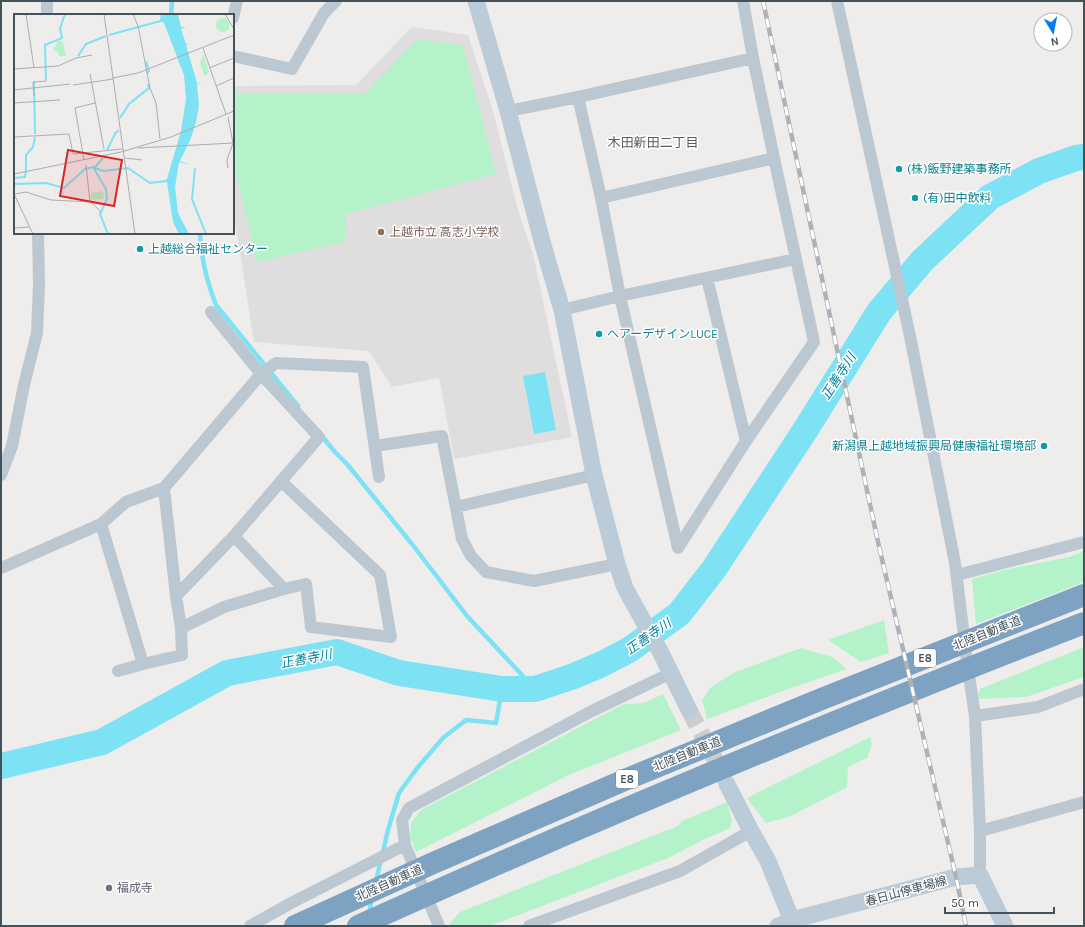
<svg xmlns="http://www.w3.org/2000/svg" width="1085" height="927" viewBox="0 0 1085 927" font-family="Karla,'Noto Sans JP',sans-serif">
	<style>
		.education { fill: #e0ddde }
		.green { fill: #b4f3c9 }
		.water { fill: #7de2f4 }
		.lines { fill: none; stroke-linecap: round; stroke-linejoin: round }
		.stream { stroke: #7de2f4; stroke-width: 4.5 }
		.river { stroke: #7de2f4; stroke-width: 26 }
		.secondary-tunnel { stroke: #cdcdcf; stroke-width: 17; stroke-dasharray: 17 8; stroke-linecap: butt }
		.street { stroke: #bbc8d1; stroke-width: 12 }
		.secondary { stroke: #bccbd8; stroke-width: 17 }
		.highway { stroke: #7ea2c1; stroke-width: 22 }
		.rail-casing { stroke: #adb2b8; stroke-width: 4.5 }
		.rail { stroke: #fff; stroke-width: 3; stroke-dasharray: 9; stroke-linecap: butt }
		.culture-dot { fill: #0f9aa8; stroke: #fff; stroke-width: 1.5 }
		.education-dot { fill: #8d6e63; stroke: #fff; stroke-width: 1.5 }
		.worship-dot { fill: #6b7280; stroke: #fff; stroke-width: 1.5 }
		.labels { text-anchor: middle; stroke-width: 3; stroke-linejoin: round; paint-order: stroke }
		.shield { fill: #fff; stroke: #7b858c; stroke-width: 1 }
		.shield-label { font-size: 11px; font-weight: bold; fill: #43515b }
		.culture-label { font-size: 12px; fill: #0d838f; stroke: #fff; text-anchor: start }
		.education-label { font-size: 12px; fill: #785e54; stroke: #fff; text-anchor: start }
		.street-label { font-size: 12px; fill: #43515b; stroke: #fff }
		.worship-label { font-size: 12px; fill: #5b616d; stroke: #fff; text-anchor: start }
		.neighbourhood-label { font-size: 13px; fill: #585d62; stroke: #fff }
		.water-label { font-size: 13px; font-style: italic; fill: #038199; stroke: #fff }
		.inset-river { fill: none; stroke: #7de2f4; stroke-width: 2 }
		.inset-road { fill: none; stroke: #aaaeb2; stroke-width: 1 }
		.view { fill: #d62828; fill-opacity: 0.15; stroke: #d62828; stroke-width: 2 }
		.inset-edge { fill: none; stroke: #43515b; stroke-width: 2 }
	</style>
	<rect width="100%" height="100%" fill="#efecec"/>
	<path class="education" d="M412,27l56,8 25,76 24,96 16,47 39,183 -118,22 -15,-81 -47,9 -23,-36 -115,-9 -21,-133v-123l123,-1z"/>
	<path class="green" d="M417,39l46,6 33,129 -150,40 -1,28 -88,20 -18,-76 -6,-15v-77h131z
		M1084,551v31l-108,42 -4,-45 32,-9 65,-13z
		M884,620l5,33 -28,9 -33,-22z
		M1084,647v30l-58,20 -49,2 3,-10z
		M801,648l31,9 15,12 -56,19 -84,31 -5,-19 8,-12 23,-15z
		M663,694l18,36 -110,44 -155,78 -6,-15 1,-14 10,-13 203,-106 20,-1z
		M870,737l2,7 -5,14 -19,9 -1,20 -56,29 -25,7 -19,-25z
		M727,802l5,19 -2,7 -25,11 -37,19 -178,68h-40l-1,-2 11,-12 218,-86 4,-5z"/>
	<path class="water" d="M545,372l11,58 -22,4 -11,-58z"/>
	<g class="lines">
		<path class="stream" d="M171,15l1,-14
			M200,233c1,25 7,49 16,72l82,101
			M321,435l14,17 12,12 65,80 55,72 68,73
			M376,881l12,-51 11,-37 19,-26 25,-29 23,-18 30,3 6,-34
			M369,914l3,-16"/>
		<path class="river" d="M1,766l101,-24 125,-69 110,-21 62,21 103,16h33l39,-13 28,-12 27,-14 50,-36 35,-45 92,-140 73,-117 43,-51 68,-64 49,-26 37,-13 8,-1"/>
		<path class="secondary-tunnel" d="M689,710l37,70"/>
		<path class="street" d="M743,1l10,57 21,100
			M837,1l73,335 45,227 13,106 7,47 5,115v44
			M47,15v-14
			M233,18l4,-17
			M233,56l59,13 32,-56 12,-12
			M578,97l23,101
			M508,111l70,-14 175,-39
			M562,310l58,-14 176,-37 18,83 -68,99 -39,-163
			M746,441l-68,107 -58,-252 -19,-98 173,-40 22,101
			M375,446l67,-10 20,103 9,17 15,16 48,9 83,-17
			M1,475l11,-29 12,-61 13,-52 2,-49 -1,-51
			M164,488l12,108 58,-60 85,-99 -58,-63 -50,-62
			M456,507l138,-32
			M101,524l42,140
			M234,536l50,53
			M1,568l100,-44 25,-22 38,-14 97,-114 15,-11 87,4 16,110
			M957,575l127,-33
			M176,596l5,32 43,-21 60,-18 22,-5 5,43 80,10 -11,-62 -99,-94
			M118,671l25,-7 39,-9 -1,-27
			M975,716l63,-9 46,-18
			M980,831l104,-29
			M405,845l-3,-25 7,-12 183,-97 79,-38
			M250,926l41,-23 114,-58 34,81
			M529,926l151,-55 71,-40"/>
		<path class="secondary" d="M476,1l32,110 35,134 19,65 32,165 23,89 8,24 36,65 28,57
			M727,784l24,47 17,30 26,65
			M778,926l14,-6 164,-43 24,-2 25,51"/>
		<path class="highway" d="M295,926l136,-62 196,-85 197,-81 260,-103
			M358,926c239,-108 481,-208 726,-303"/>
		<g class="rail-casing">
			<path id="rail" d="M763,1l115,541 78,335 10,49"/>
		</g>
		<use href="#rail" class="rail"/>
	</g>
	<g class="culture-dot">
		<circle cx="899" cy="169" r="4"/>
		<circle cx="915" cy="198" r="4"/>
		<circle cx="140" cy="249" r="4"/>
		<circle cx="599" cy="334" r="4"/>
		<circle cx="1044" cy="446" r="4"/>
	</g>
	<circle class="education-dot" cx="381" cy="232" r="4"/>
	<circle class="worship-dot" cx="109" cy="888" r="4"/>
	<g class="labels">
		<g class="shield">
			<rect x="914" y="649" width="22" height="18" rx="3"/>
			<rect x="616" y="770" width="22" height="18" rx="3"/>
		</g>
		<g class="shield-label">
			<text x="925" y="662">E8</text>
			<text x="627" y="783">E8</text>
		</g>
		<g class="culture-label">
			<text x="907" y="173">(株)飯野建築事務所</text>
			<text x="923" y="202">(有)田中飲料</text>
			<text x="148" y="253">上越総合福祉センター</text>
			<text x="607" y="338">ヘアーデザインLUCE</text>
			<text x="1036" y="450" text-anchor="end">新潟県上越地域振興局健康福祉環境部</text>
		</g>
		<g class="education-label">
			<text x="389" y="236">上越市立 高志小学校</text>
		</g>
		<g class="street-label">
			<text transform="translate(987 633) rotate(-22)" y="4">北陸自動車道</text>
			<text transform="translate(687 754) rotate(-22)" y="4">北陸自動車道</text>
			<text transform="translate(389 883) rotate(-24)" y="4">北陸自動車道</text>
			<text transform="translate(906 891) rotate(-15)" y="4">春日山停車場線</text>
		</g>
		<g class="worship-label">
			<text x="117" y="892">福成寺</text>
		</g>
		<g class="neighbourhood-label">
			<text x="653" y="147">木田新田二丁目</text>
		</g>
		<g class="water-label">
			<text transform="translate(838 376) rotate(-57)" y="5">正善寺川</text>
			<text transform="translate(648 636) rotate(-35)" y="5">正善寺川</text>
			<text transform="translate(306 658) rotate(-11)" y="5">正善寺川</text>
		</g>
	</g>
	<g transform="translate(14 14)">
		<rect width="220" height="220" fill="#efecec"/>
		<path d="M202 11a7 7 0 1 1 14 0a7 7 0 1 1-14 0ZM46,26l3,3 3,13h-7l-1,-5h-5l4,-9zM189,39l6,19 -4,5 -5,-13zM89,177l1,8 -13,1v-7z" fill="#b4f3c9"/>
		<path d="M147,0h17l3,13h5l-5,2 5,15 5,-1 -5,2 11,38h4l-4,1 2,22 -3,16 -5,16 -11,23 11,4 -12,-3 -4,25 3,26 11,21h-10l-6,-12 -6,-40 -4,-1 4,-2 14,-48 5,-32 -2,-24 -20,-52 -4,-2z" fill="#7de2f4"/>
		<path class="inset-river" d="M95,21l55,-15M64,42l8,-12 20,-8M132,47l3,10 -2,2M32,66l-1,-35 17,-7 -2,-10 5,-14M20,67l1,53M106,104l9,-14 20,-16 -1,-4M93,136l9,-18 3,-1M79,153l13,22 1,10 -7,15 8,20M81,153l8,-9M181,154l-3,31 14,35M12,155v-14l7,-8 2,-10M0,164l11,-1 1,-8M0,170l32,-1 18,5 21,-19 8,-2 10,4 25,-3 22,15 17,-2"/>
		<path class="inset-road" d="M12,0l8,54M90,0l31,220M119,0l5,12 12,62 6,15 4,36M211,0l9,15M189,34l23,66M195,54l25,-10M0,55l44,-3 18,-8 16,-3M76,60l14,75M99,64l25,-5 96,-38M59,71l40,-6M202,72l18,-8M0,76l56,-6M20,82l-1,-14 14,-1M0,89l46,-3M214,103l5,26 -6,17 1,8M0,123l55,-3 4,20 49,-5M124,134l96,-5M111,144l17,2M70,146l-9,-52 20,-5M72,151l4,37M0,160l107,-22 50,-15 63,-26M0,180l19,40M1,180l11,-2 25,8 40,2 10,10M0,214l15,-1"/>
		<path class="view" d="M54,136l54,10 -8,46 -54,-10z"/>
		<rect width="220" height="220" class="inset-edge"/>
	</g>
	<rect width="1085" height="927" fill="none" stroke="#43515b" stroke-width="4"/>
	<g transform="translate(1053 32) rotate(170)"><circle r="19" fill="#ffffff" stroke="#b4b9bd"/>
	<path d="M0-3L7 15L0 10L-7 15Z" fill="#0778ee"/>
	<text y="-6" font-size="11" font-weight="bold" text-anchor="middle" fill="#43515b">N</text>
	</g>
	<path d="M945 907v6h109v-6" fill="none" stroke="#43515b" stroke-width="2"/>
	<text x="951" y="907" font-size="12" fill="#43515b" stroke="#ffffff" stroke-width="3" paint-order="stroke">50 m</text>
</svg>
